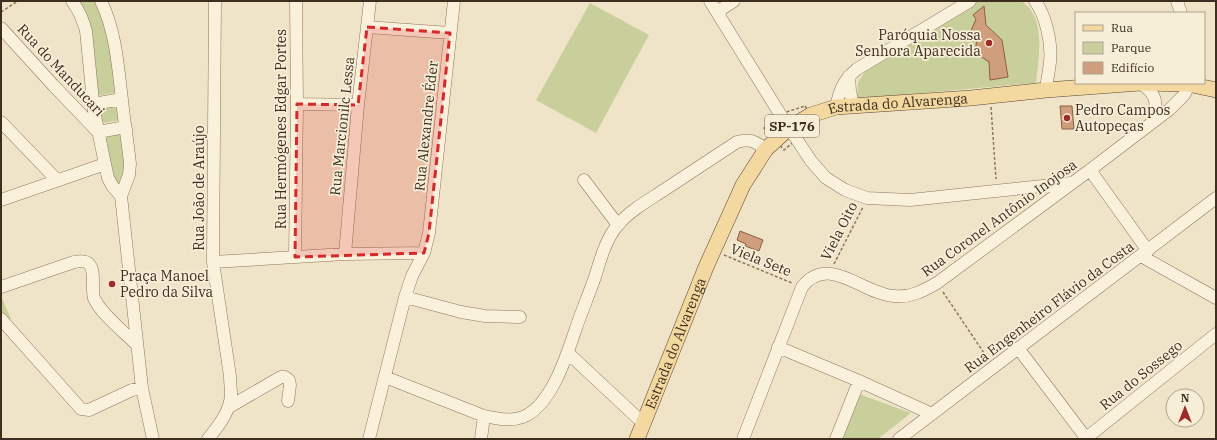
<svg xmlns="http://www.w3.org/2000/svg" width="1217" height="440" viewBox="0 0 1217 440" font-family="'IBM Plex Serif',serif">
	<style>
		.green { fill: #c9cf9b }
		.building { fill: #cf9f7d; stroke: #8d5f41 }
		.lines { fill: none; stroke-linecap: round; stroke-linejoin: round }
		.minor-casing { stroke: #8d765c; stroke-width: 13 }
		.major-casing { stroke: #5b4430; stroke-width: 16 }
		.path { stroke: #8d765c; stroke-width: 1.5; stroke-dasharray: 3 2; stroke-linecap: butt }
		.minor { stroke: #faf1dc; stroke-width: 12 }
		.major { stroke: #f3d9a0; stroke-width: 15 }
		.marked { fill: #d62828; fill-opacity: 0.2; stroke: #d62828; stroke-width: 3; stroke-dasharray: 8 5; stroke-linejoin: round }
		.poi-dot { fill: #9e2a2b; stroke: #f7eed8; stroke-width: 1.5 }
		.labels { text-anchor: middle; stroke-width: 3.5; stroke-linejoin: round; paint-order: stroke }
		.shield { fill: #f7eed8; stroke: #756857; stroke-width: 1 }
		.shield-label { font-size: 13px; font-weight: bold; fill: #3d2e20 }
		.poi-label { font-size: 14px; fill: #3d2e20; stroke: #f7eed8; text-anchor: start }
		.street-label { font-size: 14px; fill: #3d2e20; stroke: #f7eed8 }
	</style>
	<rect width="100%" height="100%" fill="#f0e4c8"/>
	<path class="green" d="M76,1h20l12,29 10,62 -21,4z
		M978,1h44c3,3 8,7 10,11 12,19 6,50 4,71l-179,16 1,-17 8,-12z
		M590,3l59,32 -53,98 -60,-33z
		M120,103l2,17 -19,3 -4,-17z
		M123,132l3,34 -6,22 -8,-7 -9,-45z
		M1,296l10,23 -5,3 -5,-5z
		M859,394l52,19 -33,26h-37z"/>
	<path class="building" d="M984,6l2,19 16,15 6,37 -18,3 -1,-18 -9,-6 -4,-10 1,-10 -7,-3 6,-14 -3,-4z
		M1060,106h12l2,23h-12z
		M740,231l23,9 -4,11 -14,-5 1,-2 -9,-4z"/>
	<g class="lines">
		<g class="minor-casing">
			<path id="minor" d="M72,1c7,9 11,19 14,30l8,80 11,53 3,14 5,9 8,9
				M101,1c15,31 17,66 21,99 2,21 6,43 8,64l-1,11 -8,21 21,192 11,51
				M710,1l70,113 31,47 15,17 19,12 22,8 43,2 161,-17
				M1035,1c11,15 17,42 15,61 -1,9 -3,18 -4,28
				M1177,1l4,12
				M717,12l17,-11
				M367,27l83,6
				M1,28l52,57 45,47 22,-4 6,1
				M849,76l1,15 3,15
				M1140,83c17,11 17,18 14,37
				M93,104l29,-5
				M297,104l61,1
				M836,107c4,-18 7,-26 21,-38l113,-68
				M1,122l56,58
				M1090,170l58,81
				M584,180l34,45
				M1,200l104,-36
				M345,254l13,-149 12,-104
				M1141,256l75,42
				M295,257l2,-153 -1,-103
				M213,262l132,-8 79,-1
				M1,287l73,-25c5,-1 11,-2 15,2 7,7 2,25 5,34 6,15 30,34 42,46
				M405,297l56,15 24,4 35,1
				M1,319l80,90 8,1 43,-20 10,-2
				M778,347l81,34 73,33
				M1018,348l68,90
				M568,353l75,70
				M385,377l99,39c12,2 26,6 39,1 28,-11 44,-62 53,-89 6,-17 13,-34 19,-51 5,-16 11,-39 23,-52 11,-14 31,-25 46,-35 24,-16 49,-32 73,-48 14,-4 18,0 29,7
				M229,407l52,-30h4l4,3 1,5 -2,16
				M208,439c10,-13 22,-27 23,-44 0,-6 -1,-13 -1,-19l-17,-114 2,-261
				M369,439l36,-142 7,-21 12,-23 5,-20 25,-232
				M481,439l3,-23
				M743,439l59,-152c27,-34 60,7 92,9 16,2 29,-5 43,-13l153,-113 80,-61 14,-14 3,-6 1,-6
				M836,439l23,-58
				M899,439l317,-241
				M1085,439l131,-105"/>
		</g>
		<g class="major-casing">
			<g id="major">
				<path id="s1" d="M637,439l69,-172 37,-82 23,-36 23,-21 22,-13 25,-8 135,-9 75,-8 94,-7 48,1 28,6"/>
			</g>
		</g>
		<path class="path" d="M1,12l17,-11
			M805,106l11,17 -32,27 -20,-22 16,-14z
			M991,107l5,72
			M724,255l68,28
			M834,264l29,-57
			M943,292l45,67"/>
		<use href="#minor" class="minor"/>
		<use href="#major" class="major"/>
	</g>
	<path class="marked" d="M367,27l83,6 -21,200 -5,20 -129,4 2,-153 61,1z"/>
	<g class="poi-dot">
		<circle cx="989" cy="43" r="4"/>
		<circle cx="1067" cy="118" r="4"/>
		<circle cx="112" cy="284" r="4"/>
	</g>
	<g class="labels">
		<rect class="shield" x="765" y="115" width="54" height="22" rx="3"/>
		<g class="shield-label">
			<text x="792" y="131">SP-176</text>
		</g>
		<g class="poi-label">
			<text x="981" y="40" text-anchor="end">Paróquia Nossa<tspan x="981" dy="16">Senhora Aparecida</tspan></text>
			<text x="1075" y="115">Pedro Campos<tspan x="1075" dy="16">Autopeças</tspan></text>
			<text x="120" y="281">Praça Manoel<tspan x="120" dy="16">Pedro da Silva</tspan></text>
		</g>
		<g class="street-label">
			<text transform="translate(61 70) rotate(47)" y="5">Rua do Manducari</text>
			<text dy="5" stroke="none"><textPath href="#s1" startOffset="463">Estrada do Alvarenga</textPath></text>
			<text transform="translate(342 126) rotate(-84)" y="5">Rua Marcionilc Lessa</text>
			<text transform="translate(426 126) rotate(-84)" y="5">Rua Alexandre Éder</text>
			<text transform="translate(281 129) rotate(-90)" y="5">Rua Hermógenes Edgar Portes</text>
			<text transform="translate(199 188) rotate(-90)" y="5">Rua João de Araújo</text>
			<text transform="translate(999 218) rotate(-36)" y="5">Rua Coronel Antônio Inojosa</text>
			<text transform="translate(839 231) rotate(-63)" y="5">Viela Oito</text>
			<text transform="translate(761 260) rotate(22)" y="5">Viela Sete</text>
			<text transform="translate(1049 307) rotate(-37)" y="5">Rua Engenheiro Flávio da Costa</text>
			<text dy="5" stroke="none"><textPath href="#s1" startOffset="103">Estrada do Alvarenga</textPath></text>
			<text transform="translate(1141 375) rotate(-39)" y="5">Rua do Sossego</text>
		</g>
	</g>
	<rect width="1217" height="440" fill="none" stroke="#3d2e20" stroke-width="4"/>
	<rect x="1075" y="12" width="130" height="72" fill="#f7eed8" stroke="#ada18e"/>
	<rect x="1083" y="25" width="20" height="6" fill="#f3d9a0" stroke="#ada18e"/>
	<text x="1111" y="32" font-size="12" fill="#3d2e20">Rua</text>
	<rect x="1083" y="42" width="20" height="12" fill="#c9cf9b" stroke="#ada18e"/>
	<text x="1111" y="52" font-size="12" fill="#3d2e20">Parque</text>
	<rect x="1083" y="62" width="20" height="12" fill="#cf9f7d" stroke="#ada18e"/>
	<text x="1111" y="72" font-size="12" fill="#3d2e20">Edifício</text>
	<g transform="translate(1185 408)"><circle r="19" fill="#f7eed8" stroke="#ada18e"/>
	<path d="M0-3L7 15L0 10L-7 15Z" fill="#9e2a2b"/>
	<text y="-6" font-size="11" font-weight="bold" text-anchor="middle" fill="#3d2e20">N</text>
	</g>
</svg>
